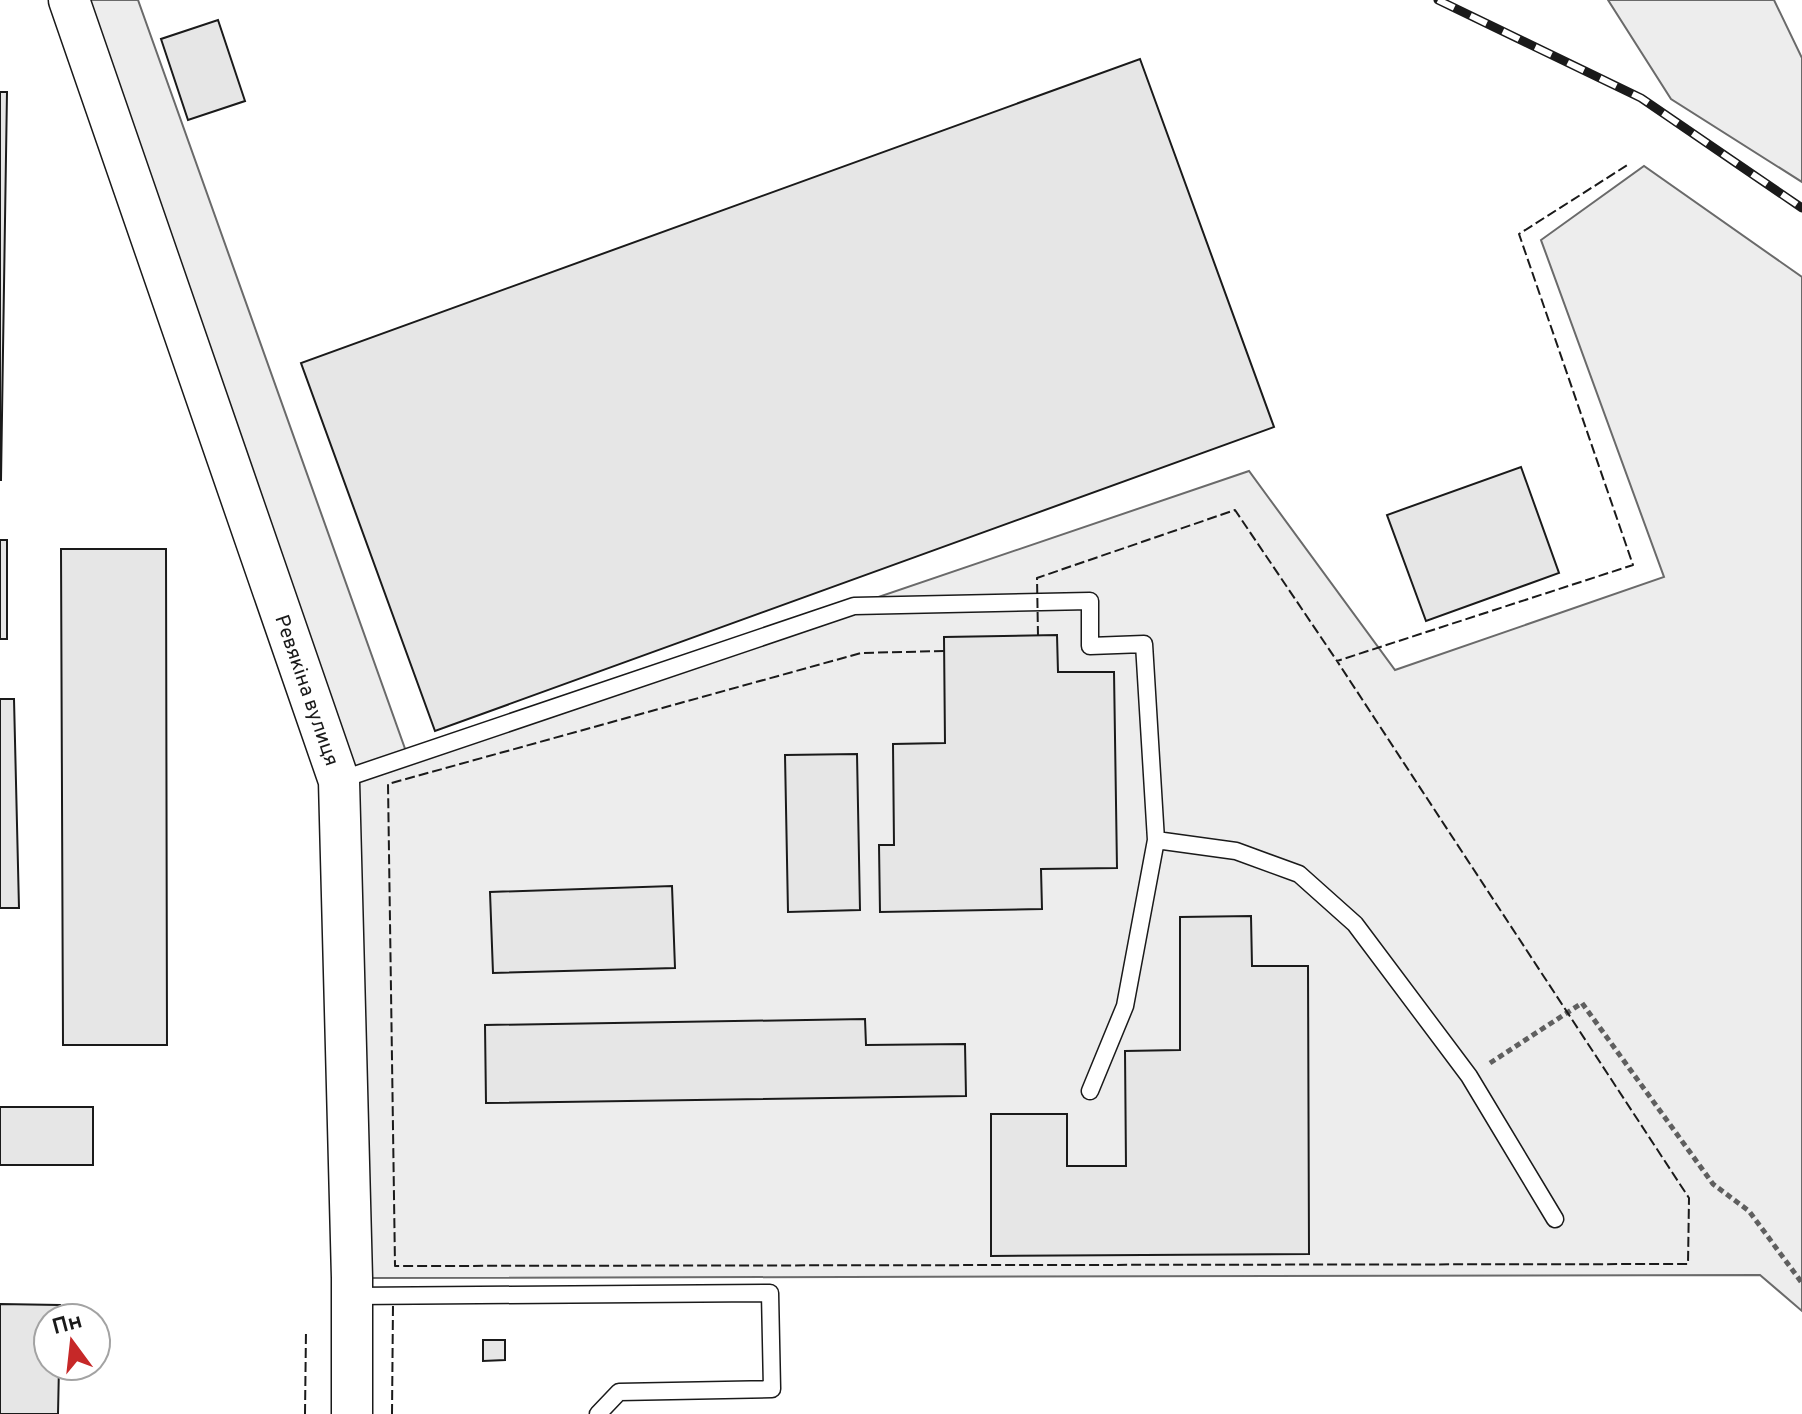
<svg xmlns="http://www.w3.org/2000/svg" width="1802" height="1414" viewBox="0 0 1802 1414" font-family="Overpass,sans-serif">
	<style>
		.built { fill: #ededed; stroke: #6a6a6a; stroke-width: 2 }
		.building { fill: #e6e6e6; stroke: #1a1a1a; stroke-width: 2 }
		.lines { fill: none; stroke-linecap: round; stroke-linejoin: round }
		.service-casing { stroke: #1a1a1a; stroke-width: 19 }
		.tertiary-casing { stroke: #1a1a1a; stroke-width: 43 }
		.path { stroke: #5f5f5f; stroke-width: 5; stroke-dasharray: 6 4; stroke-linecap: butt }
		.service { stroke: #fff; stroke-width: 16 }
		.tertiary { stroke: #fff; stroke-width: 40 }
		.rail-casing { stroke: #1a1a1a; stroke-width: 9 }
		.rail { stroke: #fff; stroke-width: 6; stroke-dasharray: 18; stroke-linecap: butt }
		.fence { stroke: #1a1a1a; stroke-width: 2; stroke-dasharray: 10 4; stroke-linecap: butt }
		.labels { text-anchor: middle; stroke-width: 6; stroke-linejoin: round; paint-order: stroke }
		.street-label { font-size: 20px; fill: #1a1a1a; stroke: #fff }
	</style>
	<rect width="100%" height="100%" fill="#fff"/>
	<path class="built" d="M69,0h69l270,757 841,-286 146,199 269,-93 -123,-337 103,-74 158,111v1034l-42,-36 -1408,3 -13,-497z
		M1608,0h166l28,58v124l-131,-83z"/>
	<path class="building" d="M218,20l27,81 -57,19 -27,-81z
		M1140,59l134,368 -839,304 -134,-368z
		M0,92h7l-6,388h-1z
		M1521,467l38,106 -133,48 -39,-106z
		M0,540h7v99h-7z
		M61,549h105l1,496h-104z
		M1057,635l1,37h56l3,196 -76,1 1,40 -162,3 -1,-67h15l-1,-101 52,-1 -1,-106z
		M0,699h14l5,209h-19z
		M857,754l3,156 -72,2 -3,-157z
		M672,886l3,82 -182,5 -3,-81z
		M1251,916l1,50h56l1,288 -318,2v-142h76v52h59l-1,-115 55,-1v-133z
		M865,1019l1,26 99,-1 1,52 -480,7 -1,-78z
		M0,1107h93v58h-93z
		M0,1304l60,1v13h-12v48h11l-1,48h-58z
		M483,1340h22v20l-22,1z"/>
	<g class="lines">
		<g class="service-casing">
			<path id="service" d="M340,780l514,-174 236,-5v45l54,-2 12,196 -31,166 -35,85
				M1156,840l80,11 63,23 56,50 114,152 86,143
				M353,1296l417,-3 2,96 -153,3 -21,22"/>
		</g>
		<g class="tertiary-casing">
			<g id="tertiary">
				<path id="s1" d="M69,0l270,781 13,497v136"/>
			</g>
		</g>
		<path class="path" d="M1490,1063l92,-60 131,181 36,27 53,72"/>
		<use href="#service" class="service"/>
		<use href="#tertiary" class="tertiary"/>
		<g class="rail-casing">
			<path id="rail" d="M1438,0l203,98 161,110"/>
		</g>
		<use href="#rail" class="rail"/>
		<path class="fence" d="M1038,636l-1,-58 198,-68 102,151
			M944,651l-83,2 -473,131 7,482 1293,-2 1,-66 -352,-537 296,-96 -114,-331 110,-70
			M305,1414l1,-84
			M392,1414l1,-110"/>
	</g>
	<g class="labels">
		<g class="street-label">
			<text dy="7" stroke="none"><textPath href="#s1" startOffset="730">Ревякіна вулиця</textPath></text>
		</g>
	</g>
	<g transform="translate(72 1342) rotate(345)"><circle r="38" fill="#ffffff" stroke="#a3a3a3" stroke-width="2"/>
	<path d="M0-6L14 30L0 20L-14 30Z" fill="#c62828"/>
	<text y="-12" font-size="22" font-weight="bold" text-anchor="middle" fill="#1a1a1a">Пн</text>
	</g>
</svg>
